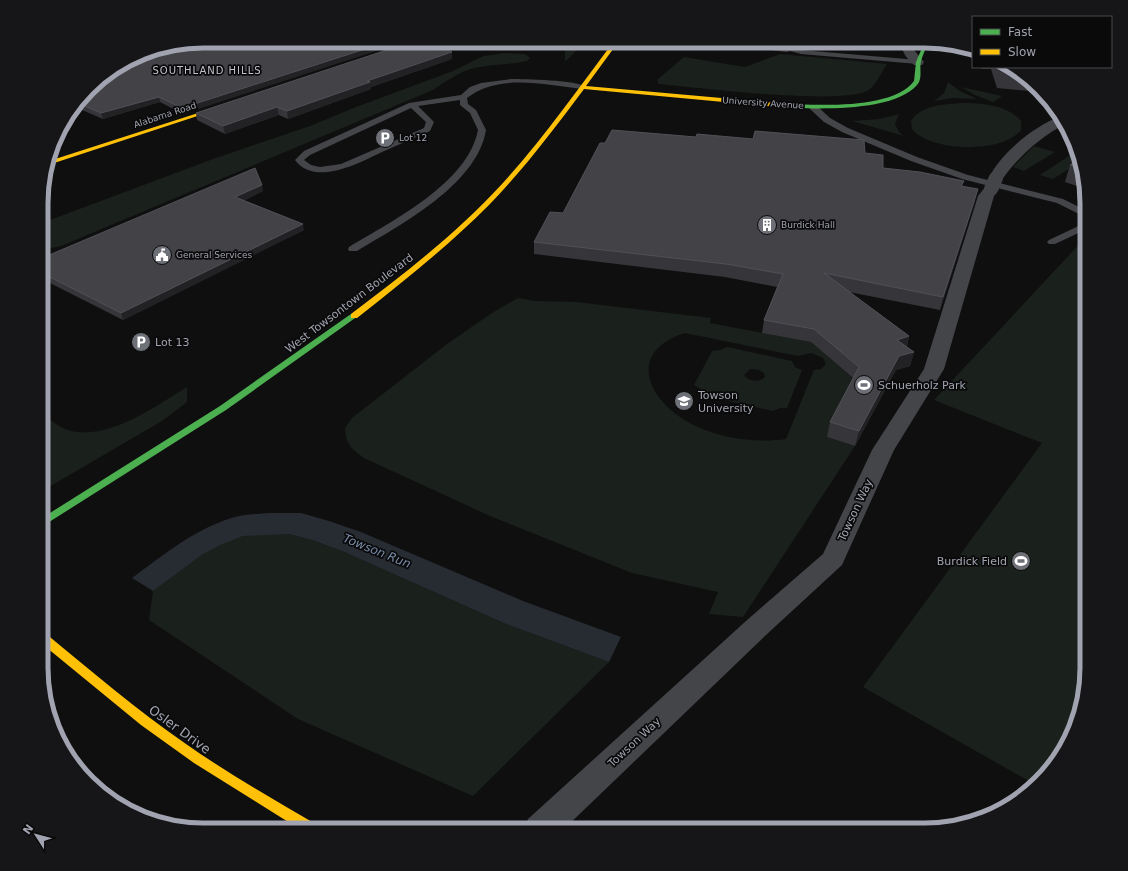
<svg xmlns="http://www.w3.org/2000/svg" width="1128" height="871" viewBox="0 0 1128 871" font-family="'DejaVu Sans',sans-serif">
	<style>
		.green { fill: #1a201b; fill-rule: evenodd }
		.water { fill: #272b32 }
		.lines { fill: none; stroke-linecap: round; stroke-linejoin: round }
		.stream { fill: #272b32; fill-rule: evenodd }
		.lane { fill: #444549; fill-rule: evenodd }
		.street { fill: #444549; fill-rule: evenodd }
		.fast { fill: #4caf50; fill-rule: evenodd }
		.slow { fill: #ffc107; fill-rule: evenodd }
		.street-bridge { stroke: #444549; stroke-width: 14 }
		.wall { fill: #36363a }
		.shaded-wall { fill: #222224 }
		.building { fill: #424247; stroke: #505157 }
		.labels { text-anchor: middle; stroke-width: 3.5; stroke-linejoin: round; paint-order: stroke }
		.far-street-label { font-size: 9px; fill: #a1a4b0; stroke: #0a0a0b }
		.far-poi-label { font-size: 9px; fill: #a1a4b0; stroke: #0a0a0b; text-anchor: start }
		.far-neighbourhood-label { font-size: 10px; letter-spacing: 1px; fill: #c2c3cd; stroke: #0a0a0b }
		.street-label { font-size: 11px; fill: #a1a4b0; stroke: #0a0a0b }
		.poi-label { font-size: 11px; fill: #a1a4b0; stroke: #0a0a0b; text-anchor: start }
		.water-label { font-size: 12px; font-style: italic; fill: #7a8daa; stroke: #0a0a0b }
		.near-street-label { font-size: 13px; fill: #a1a4b0; stroke: #0a0a0b }
		.rim { fill: none; stroke: #a1a4b0; stroke-width: 5 }
	</style>
	<rect width="100%" height="100%" fill="#0f0f10"/>
	<path class="green" d="M541,41h45l-21,21v-15l-34,-2z
		M505,53l20,1 5,4 -3,3c-17,4 -36,3 -53,7 -15,4 -28,13 -41,22l-372,156 -19,4v-27l171,-64 97,-33 46,-19 97,-36 24,-12 7,-3z
		M780,54l107,10c-5,7 -10,19 -17,25 -21,18 -177,-2 -211,-5l-2,-4 27,-23 61,10z
		M948,82l12,9 17,8 -24,-1 -19,3 10,-8z
		M961,87l41,9 -9,6 -18,-7z
		M962,103c19,0 46,2 59,18v9c-18,24 -91,22 -109,-1l-1,-8c10,-16 34,-17 51,-18z
		M901,114l-3,2 -3,8 4,8 5,4 -52,-15 27,-2z
		M1034,146l21,6 -31,19 -11,-4z
		M1075,152l2,9 -5,6 -19,12 -13,-4z
		M1085,238h2v441l-12,51 -28,45 -13,9 -171,-97 179,-244 -108,-43z
		M518,298l17,3 41,1 135,16 -1,5 101,19 45,39 -29,56 28,9 -112,171 -34,-3 9,-22 -86,-19 -142,-57 -126,-58c-13,-10 -18,-13 -19,-30l7,-10 95,-74 45,-31zM685,333l113,23 13,-3 12,5 3,6 -5,5 -7,1 -28,69c-30,4 -62,0 -90,-13 -45,-20 -74,-73 -11,-93z
		M727,347l65,14 3,6 7,3 -15,38h-7l-7,3 -71,-16 -3,-7 -5,-3 18,-34 9,-1zM750,369c6,0 14,1 15,8 -6,6 -16,5 -21,-2z
		M187,387v15l-25,19 -120,70v-78c9,8 22,18 35,19 38,4 79,-26 110,-45z
		M265,534h24l23,6 30,11 164,73 103,38 -136,134 -175,-77 -149,-99 4,-29c27,-20 56,-48 90,-55 7,-1 15,-1 22,-2z"/>
	<path class="water" d="M270,513h31l28,8 32,11 162,69 98,36 -12,25 -103,-38 -164,-73 -30,-11 -23,-6 -46,2 -23,9 -17,9 -50,37 -21,-13c33,-24 66,-52 107,-62 10,-2 21,-2 31,-3z"/>
	<g class="lines">
		<path class="stream" d="M572,41h5l-10,7h-2v-2z"/>
		<path class="lane" d="M739,41c13,0 26,4 40,6l-3,-2 -1,-4h6v2l20,7 117,10 3,2 -3,2 -117,-10 -11,-3 -3,1 -32,-4z
			M511,79c13,0 67,1 75,8l-4,2c-36,-4 -84,-16 -115,9l1,6 8,6 10,20c-9,55 -86,95 -129,121h-8l-1,-2 1,-2c43,-26 119,-64 129,-117l-8,-17 -10,-8v-5l-42,6 16,16 -4,9c-16,7 -32,14 -48,21 -23,11 -67,35 -87,8l9,-9 105,-48 52,-8 9,-8 11,-4zM411,108l15,14 -2,6 -83,36 -21,3 -9,-2 -7,-5 6,-5z
			M810,105h6l14,13 18,10 69,29 51,18 95,24 24,12v7l-30,-15 -95,-24 -51,-18 -69,-29 -18,-10 -14,-13z
			M1087,222v7l-32,15h-6l-2,-2 2,-2z"/>
		<path class="street" d="M903,41h12l-1,9 10,12 -2,3h-8c-7,-7 -14,-13 -11,-24z
			M1059,117l6,7c-26,14 -47,33 -64,57l-5,1 -5,-1 -2,-3c11,-24 45,-52 70,-61z
			M991,184l5,2 3,3 -5,7 -50,173 -50,81 -52,115 -76,70 -203,195h-39l4,-11 218,-198 77,-67 49,-104 52,-81 54,-173 8,-10z"/>
		<path class="fast" d="M925,41h4c-3,7 -6,13 -8,20 -2,8 2,17 -4,24 -24,28 -105,24 -140,22l-3,-2 3,-2c34,2 115,8 137,-22l2,-19z
			M351,314h6l1,2 -132,94 -180,114 -4,1v-7l178,-112z"/>
		<path class="slow" d="M614,41h5l-33,45 191,17 3,2 -3,2 -193,-18c-30,40 -60,80 -95,116 -41,41 -86,77 -132,113h-6v-4c53,-40 106,-81 151,-130 41,-45 76,-95 112,-143z
			M223,105l5,1 -180,59 1,-4z
			M41,632l4,1c46,38 92,77 141,111 43,30 88,56 133,82l2,4h-20l-107,-67 -53,-38 -100,-82z"/>
		<path class="street-bridge" d="M991,189l5,-11"/>
	</g>
	<path class="wall" d="M203,41l-20,73 -23,-12 -57,17 -28,-12 21,-26z
		M797,41h39l-1,3z
		M452,59l-81,28v2l-83,30 -9,-4 -54,19 -28,-14 -1,-7z
		M981,67h28l23,14 8,11 -43,-4 -6,-19h-9z
		M865,153l18,15 81,13 -2,5 13,15 -35,109 -91,-18 60,44 -2,11 7,5 -4,14 -14,4 -41,76 -28,-9 3,-15 23,-44 -42,-36 -49,-9 2,-13 13,-33 -52,-10 -191,-23v-12l29,-29z
		M1077,158l10,43 -10,-3 3,-11 -15,-5 5,-17 4,-2 1,-4z
		M263,191l-20,10 61,29 -181,90 -81,-41v-21z"/>
	<path class="shaded-wall" d="M390,41h17l-224,73 -1,-6z
		M452,52v7l-81,28v2l-83,30 -1,-8 80,-30z
		M159,97l1,5 -57,17 -2,-6z
		M277,107l2,8 -54,19 -2,-8z
		M262,185l1,6 -27,13 -1,-7z
		M978,189l-3,12 -35,109 3,-13z
		M303,224l1,6 -181,90 -2,-7z
		M909,336l-3,14 -9,-10z
		M914,352l-4,14 -14,4 -41,76 4,-15 40,-75z"/>
	<path class="building" d="M203,41h187l-208,67 -23,-11 -58,16 -23,-10 18,-22 54,-31z
		M414,41h23l15,11 -85,29 3,1 -83,29 -10,-4 -54,19 -27,-13z
		M612,130l84,7 1,-3 56,5 2,-8 109,9 1,13 18,2v13l37,4 44,9 -3,5 17,3 -35,108 -119,-24 85,63 -12,4 17,12 -15,4 -40,75 -29,-9 29,-55 -45,-38 -50,-9 19,-46 -57,-10 -192,-22 16,-30 13,1 37,-70h5z
		M1077,160l2,7 -9,-2z
		M255,168l7,17 -27,12 68,27 -182,89 -79,-40v-15z"/>
	<defs>
		<g id="parking-disc" transform="scale(1)"><circle r="9.5" fill="#6e7078" stroke="#0a0a0b"/><path d="M-3.5-5.5H1a3.5 3.5 0 0 1 0 7H-1V5.5H-3.5ZM-1-3.4V-.6H.8a1.4 1.4 0 0 0 0-2.8Z" fill="#fff"/></g>
		<g id="building-disc" transform="scale(1)"><circle r="9.5" fill="#6e7078" stroke="#0a0a0b"/><path d="M-4-6H4V6H1V3H-1V6H-4ZM-2.5-4.3h1.7v1.8h-1.7ZM.8-4.3h1.7v1.8H.8ZM-2.5-1h1.7V.8h-1.7ZM.8-1h1.7V.8H.8Z" fill="#fff"/></g>
		<g id="civic-disc" transform="scale(1)"><circle r="9.5" fill="#6e7078" stroke="#0a0a0b"/><path d="M-.6-6.5H3V-4.5H.6V-3L4-1V1h2V6H-6V1h2V-1L-.6-3ZM-1.2 2.5V6h2.4V2.5Z" fill="#fff"/></g>
		<g id="stadium-disc" transform="scale(1)"><circle r="9.5" fill="#6e7078" stroke="#0a0a0b"/><path d="M0-5a6.5 5 0 1 0 0 10a6.5 5 0 1 0 0-10ZM-3.5-1.8h7v3.6h-7Z" fill="#fff"/></g>
		<g id="university-disc" transform="scale(1)"><circle r="9.5" fill="#6e7078" stroke="#0a0a0b"/><path d="M0-5L7-2L0 1L-7-2ZM-4 1L0 2.5L4 1V4Q0 6-4 4Z" fill="#fff"/></g>
	</defs>
	<g fill-rule="evenodd">
		<use href="#parking-disc" x="385" y="138"/>
		<use href="#building-disc" x="767" y="225"/>
		<use href="#civic-disc" x="162" y="255"/>
		<use href="#parking-disc" x="141" y="342"/>
		<use href="#stadium-disc" x="864" y="385"/>
		<use href="#university-disc" x="684" y="401"/>
		<use href="#stadium-disc" x="1021" y="561"/>
	</g>
	<g class="labels">
		<g class="far-street-label">
			<text transform="translate(763 103) rotate(4)" y="3">University Avenue</text>
			<text transform="translate(165 115) rotate(-18)" y="3">Alabama Road</text>
		</g>
		<g class="far-poi-label">
			<text x="399" y="141">Lot 12</text>
			<text x="781" y="228">Burdick Hall</text>
			<text x="176" y="258">General Services</text>
		</g>
		<g class="far-neighbourhood-label">
			<text x="207" y="74">SOUTHLAND HILLS</text>
		</g>
		<g class="street-label">
			<text transform="translate(349 303) rotate(-37)" y="4">West Towsontown Boulevard</text>
			<text transform="translate(855 510) rotate(-65)" y="4">Towson Way</text>
			<text transform="translate(634 742) rotate(-43)" y="4">Towson Way</text>
		</g>
		<g class="poi-label">
			<text x="155" y="346">Lot 13</text>
			<text x="878" y="389">Schuerholz Park</text>
			<text x="698" y="399">Towson<tspan x="698" dy="13">University</tspan></text>
			<text x="1007" y="565" text-anchor="end">Burdick Field</text>
		</g>
		<g class="water-label">
			<text transform="translate(377 551) rotate(22)" y="4">Towson Run</text>
		</g>
		<g class="near-street-label">
			<text transform="translate(180 729) rotate(36)" y="5">Osler Drive</text>
		</g>
	</g>
	<path d="M0 0H1128V871H0ZM203 48H925A155 155 0 0 1 1080 203V668A155 155 0 0 1 925 823H203A155 155 0 0 1 48 668V203A155 155 0 0 1 203 48Z" fill="#161618" fill-rule="evenodd"/>
	<path class="rim" d="M203 48H925A155 155 0 0 1 1080 203V668A155 155 0 0 1 925 823H203A155 155 0 0 1 48 668V203A155 155 0 0 1 203 48Z"/>
	<rect x="972" y="16" width="140" height="52" fill="#0a0a0b" stroke="#46484d"/>
	<rect x="980" y="29" width="20" height="6" fill="#4caf50" stroke="#46484d"/>
	<text x="1008" y="36" font-size="12" fill="#a1a4b0">Fast</text>
	<rect x="980" y="49" width="20" height="6" fill="#ffc107" stroke="#46484d"/>
	<text x="1008" y="56" font-size="12" fill="#a1a4b0">Slow</text>
	<g transform="translate(36 835) rotate(306)" stroke="#0a0a0b" stroke-width="3" paint-order="stroke">
	<path d="M0-3L7 15L0 10L-7 15Z" fill="#a1a4b0"/>
	<text y="-6" font-size="11" font-weight="bold" text-anchor="middle" fill="#a1a4b0">N</text>
	</g>
</svg>
